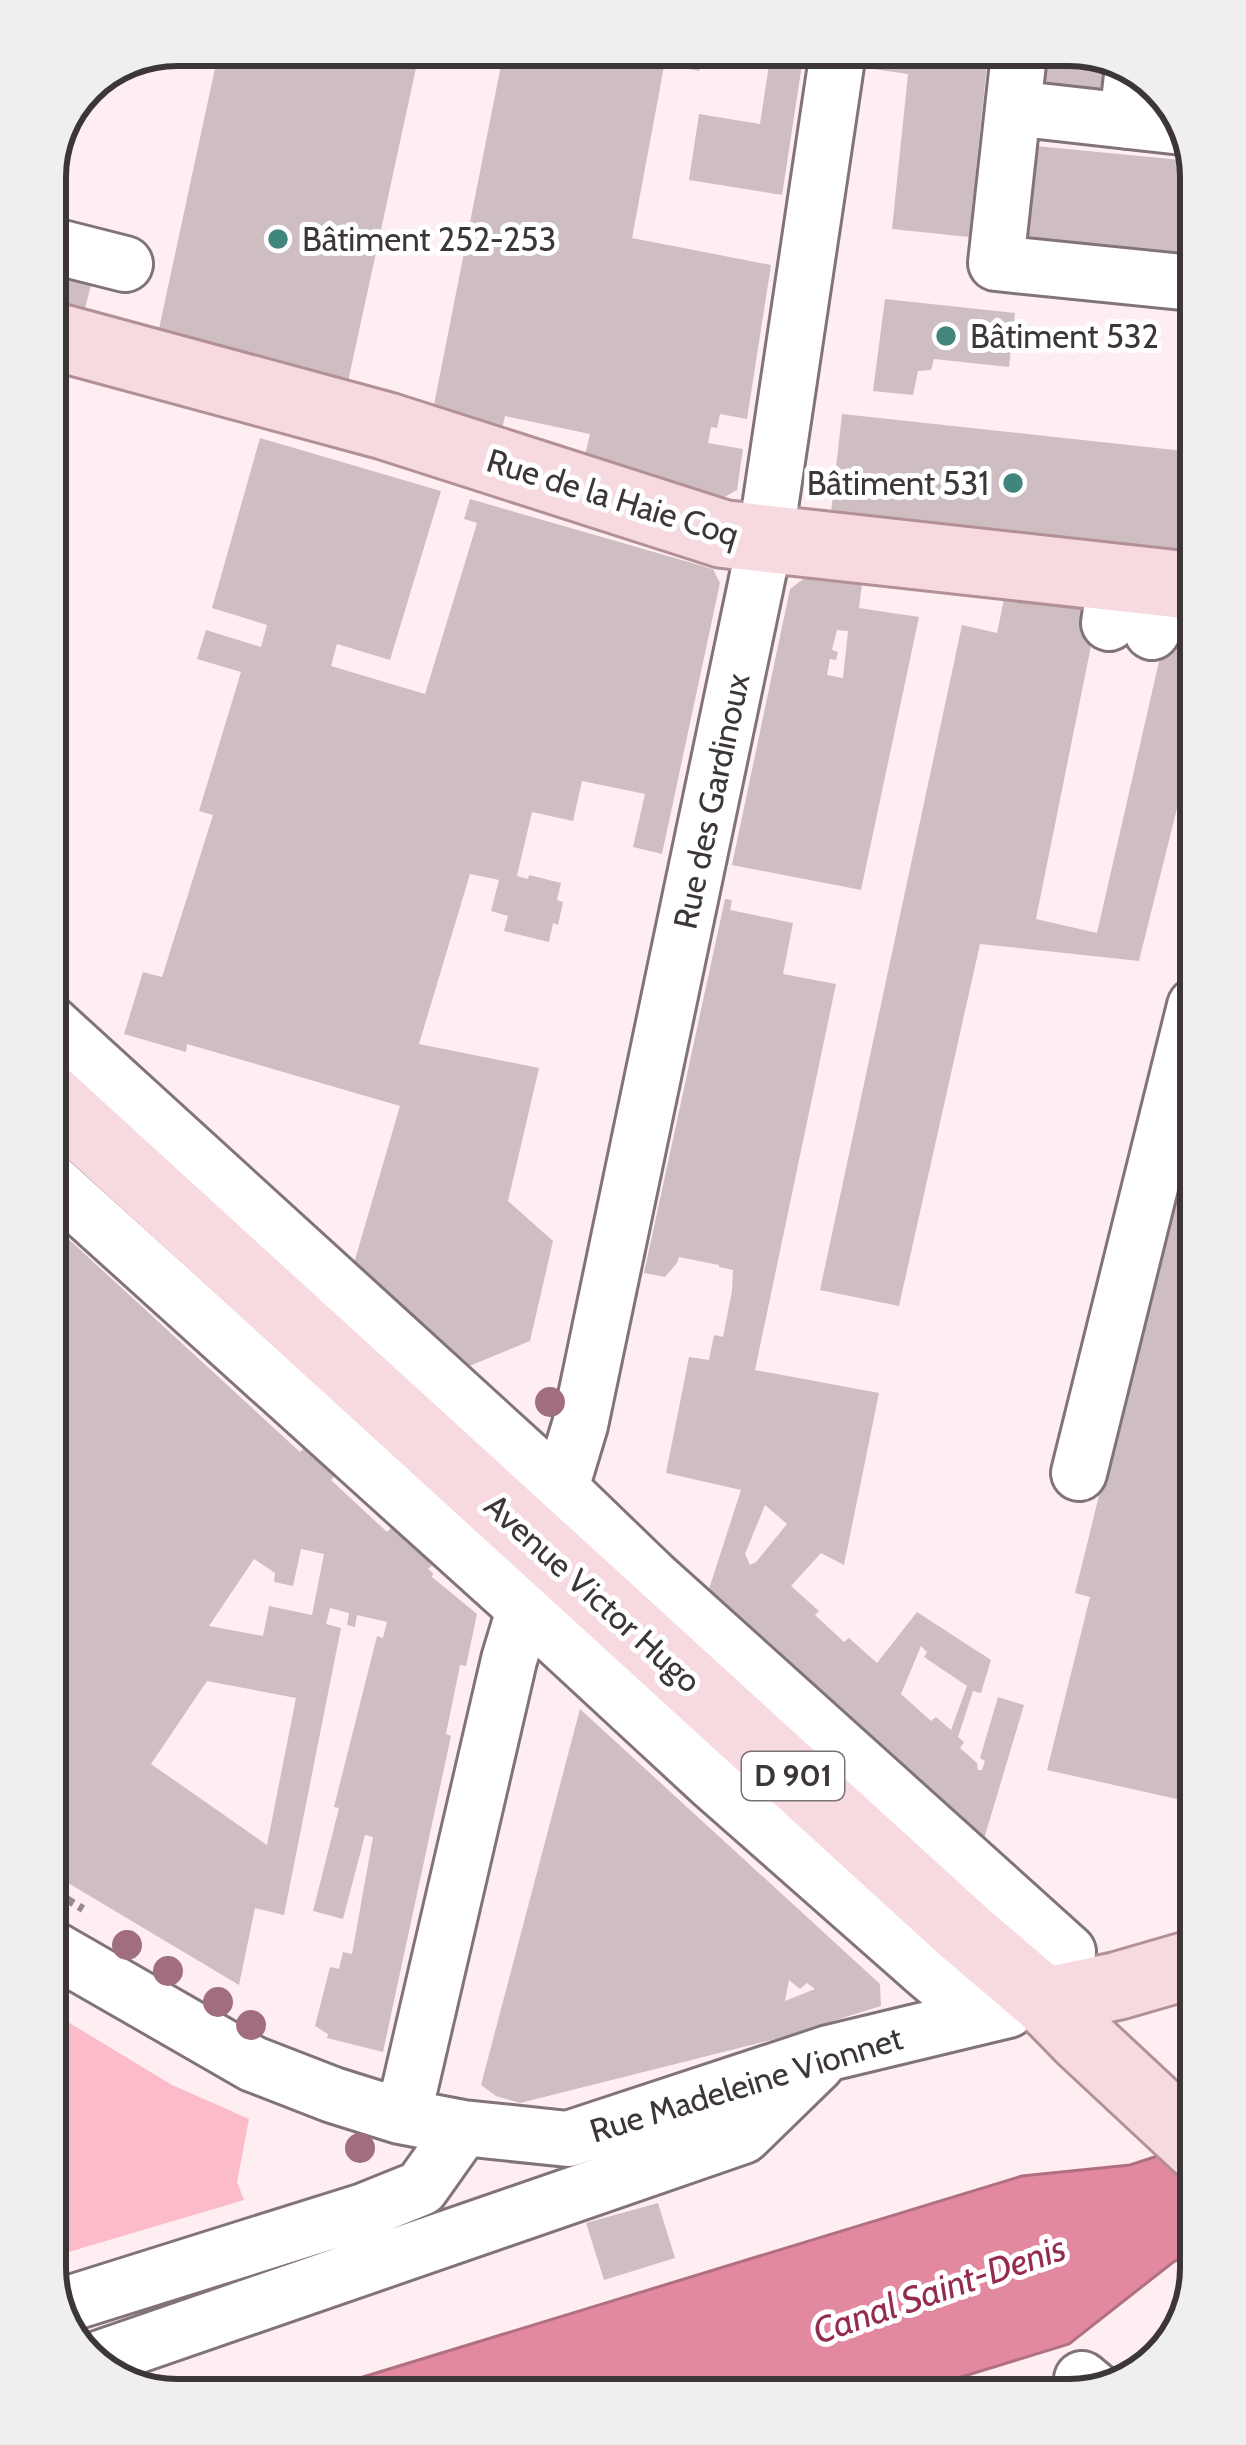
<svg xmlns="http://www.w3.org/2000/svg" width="1246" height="2445" viewBox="0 0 1246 2445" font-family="Cabin,sans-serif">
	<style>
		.green { fill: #fbbbc9 }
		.water { fill: #e289a0; stroke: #b07081; stroke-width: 3 }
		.building { fill: #cebec2; fill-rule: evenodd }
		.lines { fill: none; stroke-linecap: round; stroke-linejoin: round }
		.minor-casing { stroke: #817376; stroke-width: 60 }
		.major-casing { stroke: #b39098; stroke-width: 72 }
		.path { stroke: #968a8d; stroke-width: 8; stroke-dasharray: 9 6; stroke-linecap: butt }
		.minor { stroke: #fff; stroke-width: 54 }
		.major { stroke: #f7d9e0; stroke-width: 66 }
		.tree { fill: #a16d81 }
		.poi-dot { fill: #41867d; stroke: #fff; stroke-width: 4.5 }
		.labels { text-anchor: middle; stroke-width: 10; stroke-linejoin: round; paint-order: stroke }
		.shield { fill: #fff; stroke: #777274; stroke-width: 3 }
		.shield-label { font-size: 30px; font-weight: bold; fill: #3d3638 }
		.poi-label { font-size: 33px; fill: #3d3638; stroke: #fff; text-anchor: start }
		.street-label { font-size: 33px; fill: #3d3638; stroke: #fff }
		.water-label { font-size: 36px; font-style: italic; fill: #932c4f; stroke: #fff }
		.rim { fill: none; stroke: #3d3638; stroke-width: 6 }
	</style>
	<rect width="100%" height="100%" fill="#feedf1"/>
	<path class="green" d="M53,2013l119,72 77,34 -12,63 7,18 -189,56z"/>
	<path class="water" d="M1200,2142l1,104 -29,17 -103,81 -157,48 -618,6 728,-222 108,-11z"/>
	<path class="building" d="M220,45h201l-75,346 -189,-53z
		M505,45h163l-36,193 139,27 -24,154 -27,-5 -3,14 -6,-1 -3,16 35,6 -6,41 -16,9 -137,-40 6,-25 -85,-18 -7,31 -69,-17z
		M673,45h31l-5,26 -30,-6z
		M772,45h33l-23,150 -93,-15 10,-66 61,10z
		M877,45h112l-20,192 -77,-8 16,-155 -35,-5z
		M1042,45h36l35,14 -3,33 -73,-8z
		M66,124l5,1 -26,98v-54z
		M1036,146l155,15 1,98 -166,-20z
		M46,259l48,15 -9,34 -39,-13z
		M885,299l130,14 -6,54 -75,-8 -3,11 -13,1 -5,24 -40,-4z
		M842,414l351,38v102l-362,-41z
		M260,438l181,53 -51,169 -53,-16 -6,22 94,28 52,-171 -13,-4 6,-20 243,70 7,14 -58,271 -29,-7 12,-53 -63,-13 -9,40 -41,-9 -15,64 11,3 1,-4 32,8 -4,17 6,2 -5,23 -5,-2 -4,19 -45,-11 4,-15 -17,-5 8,-31 -29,-6 -51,170 120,24 -31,133 45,40 -23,100 -63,26 -113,-104 46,-157 -213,-62 -1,8 -62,-18 19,-62 19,5 51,-162 -14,-4 42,-139 -44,-13 9,-29 55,17 6,-22 -55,-17z
		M806,577l56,6 -3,25 60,9 -58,273 -129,-25 58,-276zM837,630l11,1 -5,47 -16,-3 3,-16 6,1 2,-8 -6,-2z
		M1004,599l95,7 -63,313 61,14 71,-311 25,4 1,114 -55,221 -159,-17 -81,362 -79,-16 142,-665 35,8z
		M725,899l7,1 -2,10 63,13 -10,51 53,10 -81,386 124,23 -35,172 -23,-12 -30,33 28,25 -4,4 29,27 5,-4 28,25 40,-51 74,48 -10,33 -8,-2 -15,46 6,5 -4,6 17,15 1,7h4l3,-9 -5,-3 18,-61 26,8 -40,134 -275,-250 32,-99 -75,-17 23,-116 20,3 5,-25 9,2 9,-46 1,-21 -14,-3v-2l-40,-8 -2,6 -12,14 -21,-4zM765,1505l22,19 -31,38 -6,3 -5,-11zM921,1646l6,6 -3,5 43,29 -16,44 -15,-13 -5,4 -30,-27z
		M1194,1110l2,1 3,693 -152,-34 43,-173 -15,-4z
		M50,1222l250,230 13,-13 31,28 -13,13 56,52 10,-10 42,37 -11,10 5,4 -1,4 45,37 -11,52 -6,-1 -14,69 5,2 -68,316 -56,-14 1,-4 -13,-8 15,-59 9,2 4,-17 9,2 21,-117 -8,-2 -22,84 -30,-8 26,-103 -5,-1 43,-171 6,2 4,-16 -30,-7 -2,12 -8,-2 2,-12 -19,-5 -4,16 15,4 -57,287 -29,-7 -16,77 -186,-111zM301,1549l23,5 -12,61 -43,-9 -6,30 -54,-10 45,-67 21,14 -1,9 19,4zM207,1681l89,17 -29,147 -116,-81z
		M580,1709l300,275 1,22 -106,33 -255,64 -24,-7 -15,-11zM789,1980l11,9 7,-6 8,6 -30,12z
		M658,2203l17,55 -71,22 -18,-57z"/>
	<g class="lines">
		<g class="minor-casing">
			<path id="minor" d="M1020,45l-24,218 196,20
				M1013,108l178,20
				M1127,121l6,-55
				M46,244l79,20
				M1109,623l7,-45
				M1152,632l10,-49
				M49,1022l513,468 89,86 417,376 -23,49
				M50,1180l474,428 188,174 219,193 21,17 93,9
				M1079,1473l116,-467
				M53,1949l200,115 80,31 67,21 63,12 105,11 261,-86 179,-43
				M400,2116l10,-29 99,-427 71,-235 185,-884 74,-496
				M55,2308l309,-97 57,-23 34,-48
				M89,2362l654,-226 74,-72
				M1082,2379l13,11"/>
		</g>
		<g class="major-casing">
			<path id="major" d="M46,334l340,92 337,108 470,52
				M49,1097l915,835 81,69 36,37 119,111
				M1045,2001l72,-15 83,-24"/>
		</g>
		<path class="path" d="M53,1891l30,18
			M1131,2364l32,-10"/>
		<use href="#minor" class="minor"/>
		<use href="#major" class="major"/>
	</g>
	<g class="tree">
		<circle cx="550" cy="1402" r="15"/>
		<circle cx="127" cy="1945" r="15"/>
		<circle cx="168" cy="1971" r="15"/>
		<circle cx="218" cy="2002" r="15"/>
		<circle cx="251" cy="2025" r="15"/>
		<circle cx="360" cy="2148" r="15"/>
	</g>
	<g class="poi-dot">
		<circle cx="278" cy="239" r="12"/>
		<circle cx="946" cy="336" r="12"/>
		<circle cx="1013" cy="483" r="12"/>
	</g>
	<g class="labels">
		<rect class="shield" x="742" y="1752" width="102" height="48" rx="9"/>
		<g class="shield-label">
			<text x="793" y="1786">D 901</text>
		</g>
		<g class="poi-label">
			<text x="302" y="251">Bâtiment 252-253</text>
			<text x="970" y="348">Bâtiment 532</text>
			<text x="989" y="495" text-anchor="end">Bâtiment 531</text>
		</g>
		<g class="street-label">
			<text transform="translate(613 497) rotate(17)" y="12">Rue de la Haie Coq</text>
			<text transform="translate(711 801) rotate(-78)" y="12">Rue des Gardinoux</text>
			<text transform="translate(593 1593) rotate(42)" y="12">Avenue Victor Hugo</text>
			<text transform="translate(746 2084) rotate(-17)" y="12">Rue Madeleine Vionnet</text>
		</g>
		<g class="water-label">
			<text transform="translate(939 2289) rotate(-19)" y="13">Canal Saint-Denis</text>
		</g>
	</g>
	<path d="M0 0H1246V2445H0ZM177 66H1069A111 111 0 0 1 1180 177V2268A111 111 0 0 1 1069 2379H177A111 111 0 0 1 66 2268V177A111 111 0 0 1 177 66Z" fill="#efefef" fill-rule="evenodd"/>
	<path class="rim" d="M177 66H1069A111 111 0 0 1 1180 177V2268A111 111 0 0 1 1069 2379H177A111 111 0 0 1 66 2268V177A111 111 0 0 1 177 66Z"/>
</svg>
